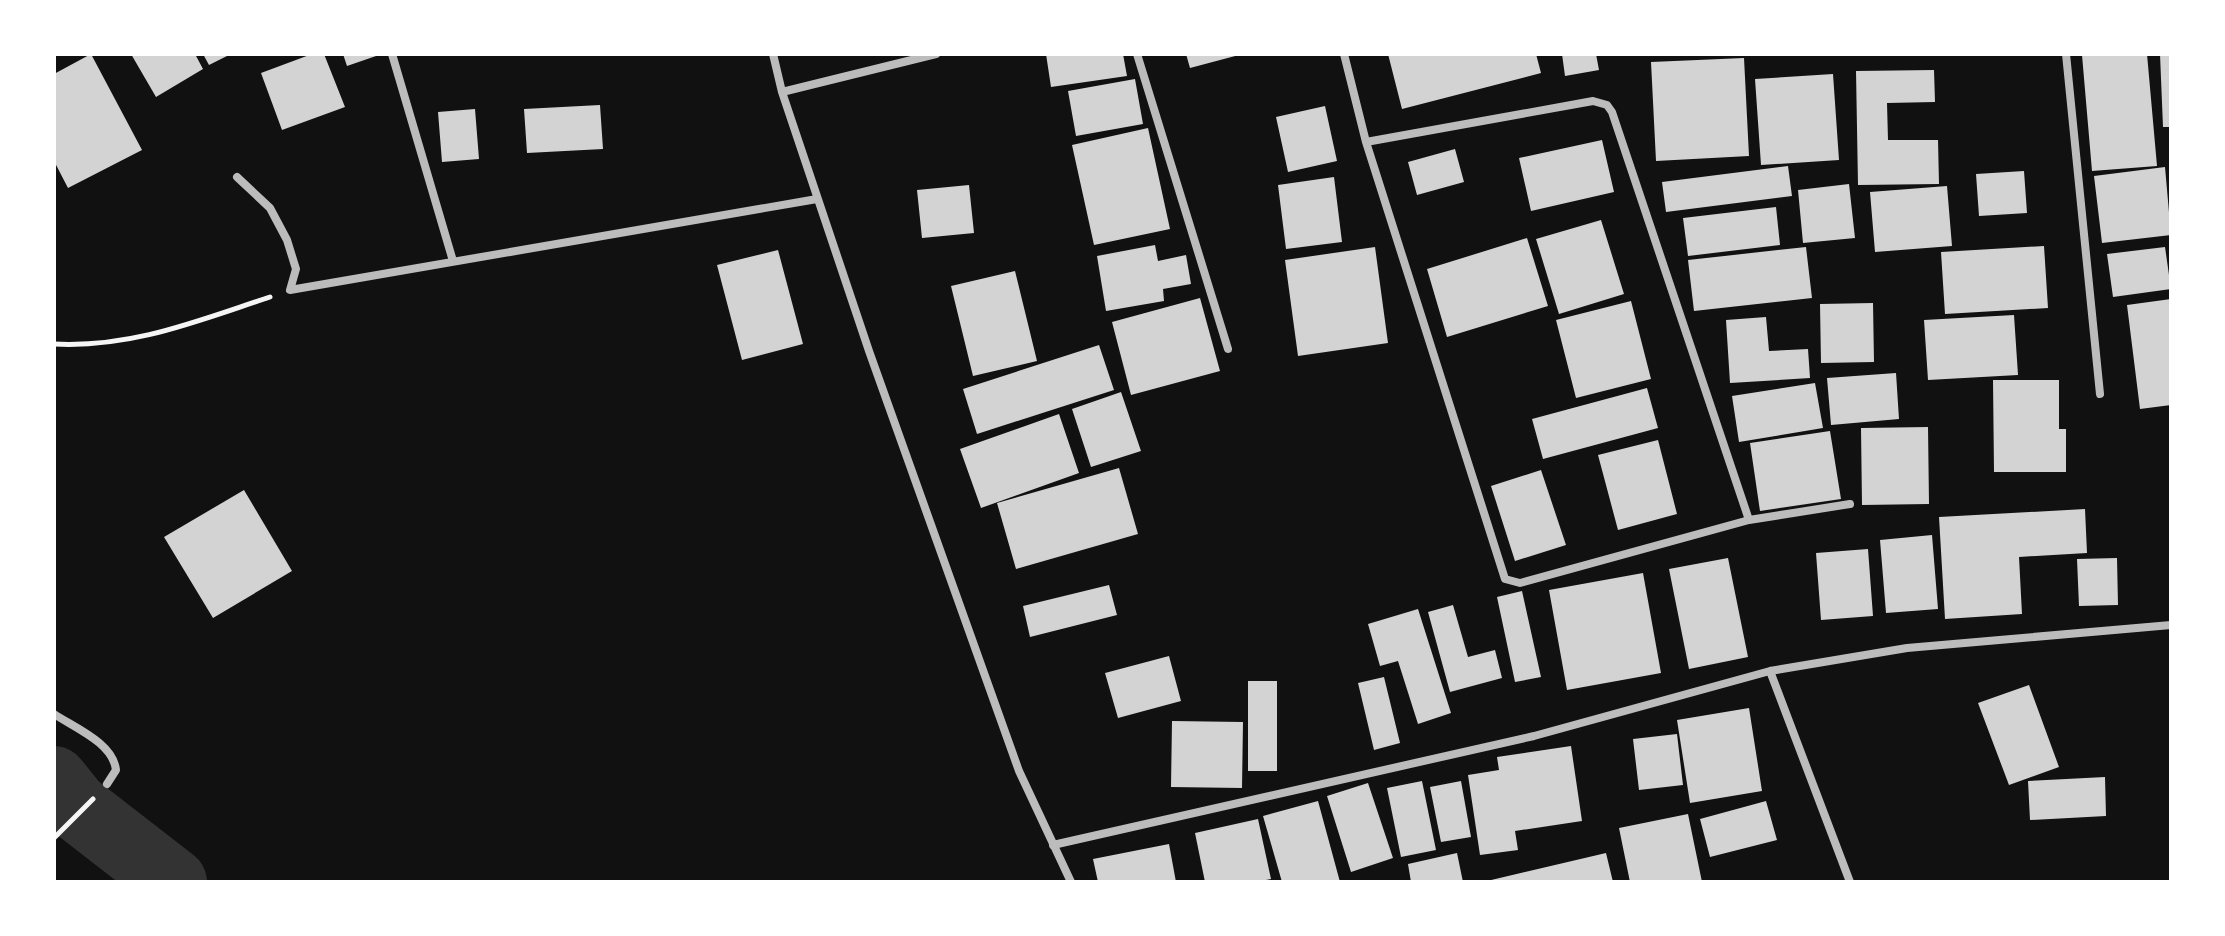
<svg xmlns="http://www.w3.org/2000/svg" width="2225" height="936" viewBox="0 0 2225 936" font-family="Inter,sans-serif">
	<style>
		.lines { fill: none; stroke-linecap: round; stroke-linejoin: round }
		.river { stroke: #333; stroke-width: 68 }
		.building { fill: #d3d3d3 }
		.path { stroke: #f5f5f5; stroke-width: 5 }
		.minor { stroke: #bcbcbc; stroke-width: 8 }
	</style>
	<rect width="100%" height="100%" fill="#111"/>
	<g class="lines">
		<path class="river" d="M54,780l21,26 98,76"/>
	</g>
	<path class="building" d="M91,54l51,96 -74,38 -14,-27v-87z
		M131,54h64l8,15 -47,28z
		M203,54h28l-22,11z
		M312,54h12l21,53 -63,23 -21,-57z
		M343,54h36v1l-32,11z
		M1046,54h77l4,22 -76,11z
		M1186,54h53v1l-49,13z
		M1388,54h148l5,19 -139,36z
		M1562,54h34l3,16 -34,6z
		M2092,54h55l10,112 -65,5 -10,-116z
		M2160,54h11v73h-8z
		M1744,58l5,98 -93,5 -5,-99z
		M1934,70l1,32 -48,1 1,37h50l1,44 -81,1 -2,-114z
		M1833,74l6,86 -78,5 -6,-86z
		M1135,79l8,45 -67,12 -8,-45z
		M600,105l3,44 -76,4 -3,-44z
		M1325,106l12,55 -49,11 -12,-55z
		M475,109l4,50 -37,3 -4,-50z
		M1148,128l22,101 -76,16 -22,-100z
		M1602,140l12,52 -83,19 -12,-53z
		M1455,149l9,33 -47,13 -9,-33z
		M1788,166l4,30 -126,16 -4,-30z
		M2165,167l6,68 -69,8 -8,-67z
		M2024,171l3,42 -48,3 -3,-42z
		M1334,177l8,65 -56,7 -8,-64z
		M1849,184l6,54 -52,5 -5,-53z
		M969,185l5,48 -52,5 -5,-48z
		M1947,186l5,60 -77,6 -5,-60z
		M1776,207l4,38 -92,11 -5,-38z
		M1601,220l23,74 -65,20 -23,-75z
		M1527,238l21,68 -101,31 -20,-68z
		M1155,245l3,16 28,-6 5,29 -28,5 1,12 -58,10 -9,-55z
		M2044,246l4,62 -103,6 -4,-62z
		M1375,247l13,96 -90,13 -13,-96z
		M1806,247l6,51 -118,13 -6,-51z
		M2165,247l6,42 -58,8 -6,-43z
		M778,250l25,94 -61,16 -25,-95z
		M1015,271l22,90 -64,15 -22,-90z
		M1200,298l20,73 -89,24 -19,-73z
		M2171,299v106l-31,4 -13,-104z
		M1631,301l20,78 -75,19 -20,-78z
		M1873,303l1,59 -53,1 -1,-59z
		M2014,315l4,60 -90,5 -4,-60z
		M1766,317l3,34 39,-2 2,29 -80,5 -4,-63z
		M1099,345l15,45 -137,44 -14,-45z
		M1896,373l3,46 -68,6 -4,-47z
		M1993,380h66v49h7v43h-72z
		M1815,383l8,45 -84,14 -7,-46z
		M1647,388l11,40 -115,31 -11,-40z
		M1121,392l20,59 -50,16 -19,-58z
		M1059,414l20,59 -98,35 -21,-59z
		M1928,427l1,77 -67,1 -1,-77z
		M1830,431l11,68 -81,12 -10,-68z
		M1658,440l19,74 -59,16 -20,-75z
		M1119,468l19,66 -122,35 -19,-66z
		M1541,470l25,75 -51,16 -24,-75z
		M244,490l48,81 -79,47 -49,-81z
		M2085,509l2,44 -68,4 3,57 -77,5 -6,-102z
		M1932,535l6,74 -52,4 -6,-73z
		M1868,549l5,67 -52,4 -5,-67z
		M1728,558l20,99 -59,12 -20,-100z
		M2117,558l1,47 -39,1 -2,-47z
		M1643,573l18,100 -94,17 -18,-100z
		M1109,585l8,30 -87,22 -7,-31z
		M1522,591l19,86 -26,5 -18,-85z
		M1453,605l15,52 27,-7 7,28 -52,14 -22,-80z
		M1418,609l33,104 -33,11 -20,-63 -18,5 -12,-42z
		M1169,656l12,45 -63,17 -13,-45z
		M1384,677l16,66 -26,7 -16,-67z
		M1248,681h29v90h-29z
		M2029,685l30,82 -50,18 -31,-82z
		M1749,708l13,83 -72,12 -13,-83z
		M1172,721l71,1 -1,66 -71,-1z
		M1677,734l6,51 -44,5 -6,-51z
		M1571,746l11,75 -67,10 3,19 -38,5 -12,-80 31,-5 -2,-13z
		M2105,777l1,39 -76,4 -2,-39z
		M1422,781l14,69 -35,7 -14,-69z
		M1461,781l10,56 -30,5 -11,-55z
		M1368,783l25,75 -42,14 -24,-76z
		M1318,801l22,81h-58l-19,-66z
		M1766,801l11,39 -67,17 -10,-38z
		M1688,814l14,68h-72l-11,-54z
		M1258,819l13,60 -15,3h-51l-10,-49z
		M1169,844l7,38h-78l-5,-23z
		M1457,853l6,29h-52l-3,-18z
		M1606,853l7,29h-126v-1z"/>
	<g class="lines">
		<path class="path" d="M54,344c78,4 143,-23 216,-47
			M54,838l39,-39"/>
		<path class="minor" d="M392,54l61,207
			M773,54l9,38 87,259 150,420 52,111
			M1137,54l91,295
			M1344,54l22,88 139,437 15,4 229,-63 101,-16
			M2066,54l34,340
			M782,92l154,-38
			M1366,142l227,-41 14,4 5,7 137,408
			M237,177l33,31 17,32 9,29 -6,21 527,-91
			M1770,671l80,211
			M54,714c21,14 59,29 62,56l-9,14
			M1053,845l481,-109 236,-65 137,-23 264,-23"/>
	</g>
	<rect width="2225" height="936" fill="none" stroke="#ffffff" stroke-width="112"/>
</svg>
